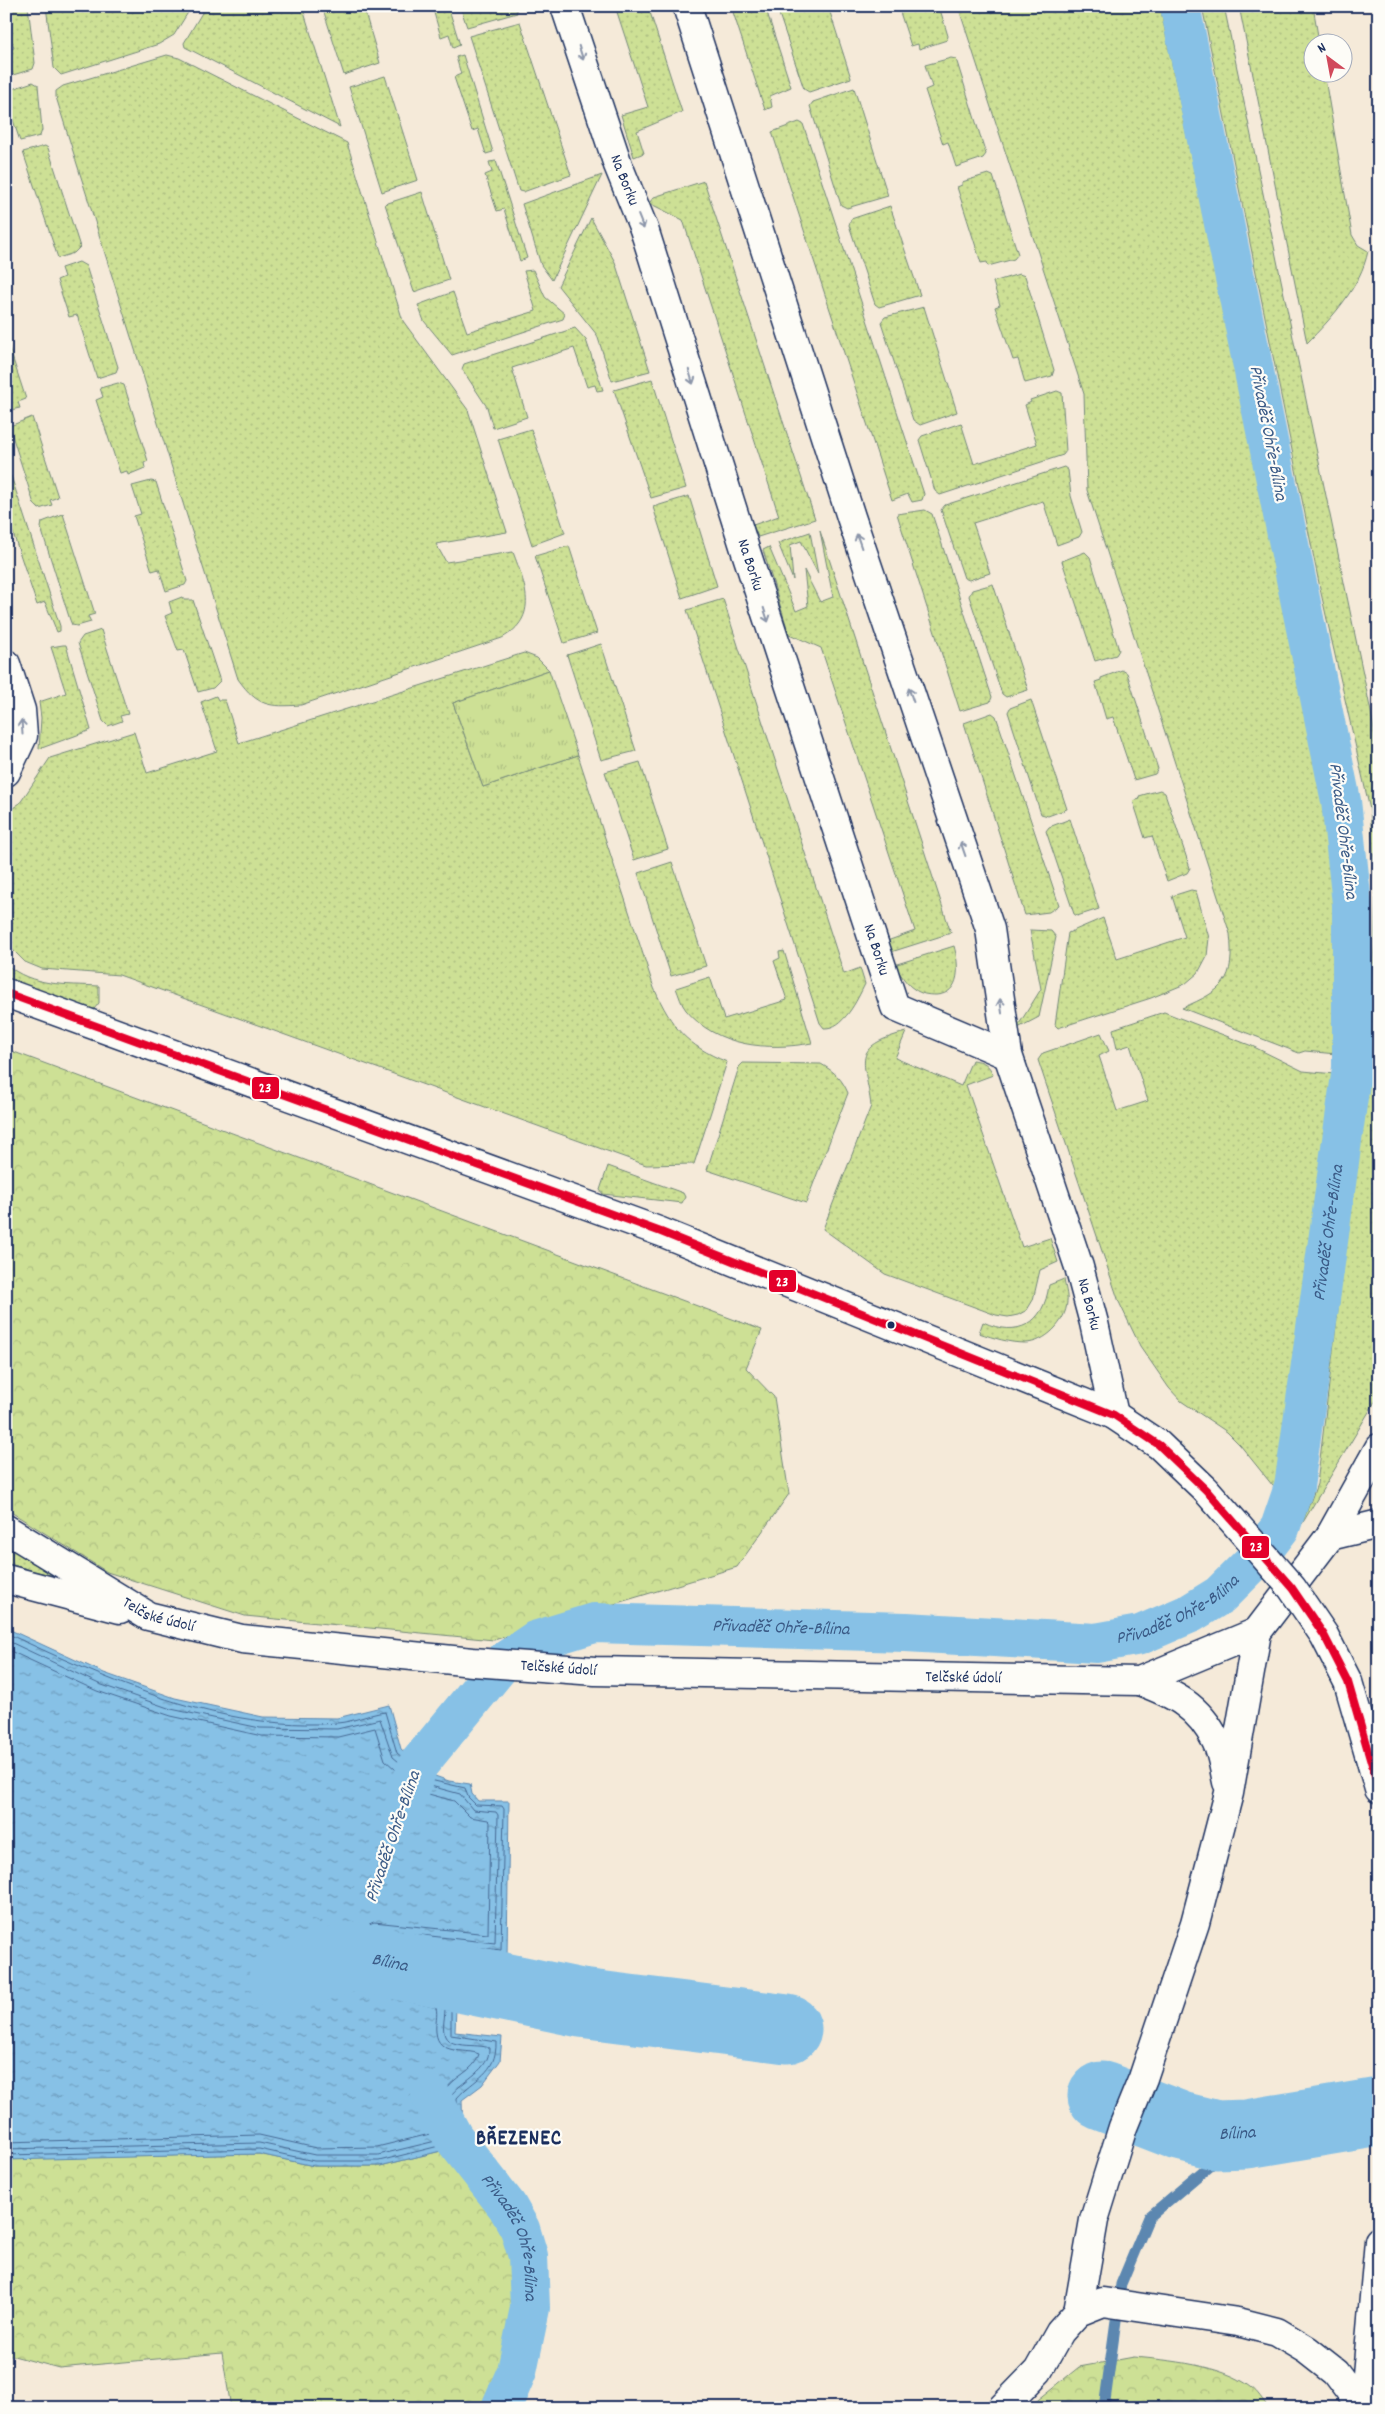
<svg xmlns="http://www.w3.org/2000/svg" width="1385" height="2414" viewBox="0 0 1385 2414" font-family="Dekko,sans-serif">
	<style>
		.grass { fill: url(#grass-dots); stroke: #74887a }
		.forest { fill: url(#forest-crowns); stroke: #74887a }
		.park { fill: url(#park-tufts); stroke: #74887a }
		.water { fill: url(#water-ripples); stroke: #5c87b0 }
		.lines { fill: none; stroke-linecap: round; stroke-linejoin: round }
		.shore { stroke: #466994; stroke-width: 1 }
		.stream { stroke: #5c87b0; stroke-width: 11 }
		.canal { stroke: #87c1e6; stroke-width: 40 }
		.river { stroke: #87c1e6; stroke-width: 69 }
		.minor-casing { stroke: #1b2f5e; stroke-width: 31 }
		.tertiary-casing { stroke: #1b2f5e; stroke-width: 31 }
		.minor { stroke: #fdfcf7; stroke-width: 28 }
		.tertiary { stroke: #fdfcf7; stroke-width: 28 }
		.minor-bridge-casing { stroke: #1b2f5e; stroke-width: 31; stroke-linecap: butt }
		.minor-bridge { stroke: #fdfcf7; stroke-width: 28 }
		.bus-1-casing { stroke: #fdfcf7; stroke-width: 11 }
		.bus-1 { stroke: #e4002b; stroke-width: 8 }
		.oneway { stroke: #8c96aa }
		.bus-dot { fill: #1b2f5e; stroke: #fdfcf7; stroke-width: 2 }
		.labels { text-anchor: middle; dominant-baseline: central; stroke-width: 4.5; stroke-linejoin: round; paint-order: stroke }
		.street-label { font-size: 16px; fill: #1b2f5e; stroke: #fdfcf7 }
		.water-label { font-size: 18px; font-style: italic; fill: #3b5b87; stroke: #fdfcf7 }
		.district-label { font-size: 21px; font-weight: bold; letter-spacing: 1px; fill: #1b2f5e; stroke: #fdfcf7 }
		.line-badge { stroke: #fdfcf7; stroke-width: 2 }
		.badge-label { font-size: 14px; text-anchor: middle; font-weight: bold; fill: #fff }
	</style>
	<defs>
		<pattern id="grass-dots" width="8" height="8" patternUnits="userSpaceOnUse" patternTransform="scale(1.25)"><rect width="8" height="8" fill="#cde095"/><path d="M2 2h.1M6 6h.1" fill="none" stroke="#afc083" stroke-width="1.8" stroke-linecap="round"/></pattern>
		<pattern id="forest-crowns" width="20" height="18" patternUnits="userSpaceOnUse" patternTransform="scale(1.25)"><rect width="20" height="18" fill="#cde095"/><path d="M2 6a3 3 0 1 1 6 0M12 15a3 3 0 1 1 6 0" fill="none" stroke="#afc083"/></pattern>
		<pattern id="park-tufts" width="24" height="20" patternUnits="userSpaceOnUse" patternTransform="scale(1.25)"><rect width="24" height="20" fill="#cde095"/><path d="M3 7l-1-3M5 7V3M7 7l1-3M15 17l-1-3M17 17v-4M19 17l1-3" fill="none" stroke="#afc083"/></pattern>
		<pattern id="water-ripples" width="26" height="14" patternUnits="userSpaceOnUse" patternTransform="scale(1.25)"><rect width="26" height="14" fill="#87c1e6"/><path d="M2 4q2-2 4 0t4 0M15 11q2-2 4 0t4 0" fill="none" stroke="#6e9dbe"/></pattern>
	</defs>
	<rect width="100%" height="100%" fill="#f5ead9"/>
	<filter id="ink" filterUnits="userSpaceOnUse"><feTurbulence type="fractalNoise" baseFrequency=".02" numOctaves="2"/><feDisplacementMap in="SourceGraphic" scale="10" xChannelSelector="R" yChannelSelector="G"/><feConvolveMatrix kernelMatrix="1 2 1 2 8 2 1 2 1" color-interpolation-filters="sRGB"/></filter>
	<g filter="url(#ink)">
		<!-- grass -->
		<path class="grass" d="M 8,6 L 28,6 L 35,63 L 33,69 L 6,77 L 6,50 L 14,48 L 6,25 Z
			M 46,6 L 192,6 L 174,35 L 159,44 L 61,75 L 54,68 Z
			M 206,6 L 302,6 L 340,127 L 185,47 L 184,43 Z
			M 322,6 L 363,6 L 380,63 L 344,75 Z
			M 432,6 L 448,6 L 460,45 L 453,48 L 449,34 L 441,37 Z
			M 460,6 L 515,6 L 517,13 L 467,27 Z
			M 615,6 L 648,6 L 682,112 L 637,131 L 644,153 L 634,157 L 621,115 L 648,107 Z
			M 731,6 L 765,6 L 791,87 L 770,96 L 772,107 L 765,110 Z
			M 778,6 L 828,6 L 851,78 L 809,92 L 804,89 L 777,8 Z
			M 898,6 L 939,6 L 948,36 L 947,40 L 919,49 L 918,44 L 911,46 Z
			M 958,6 L 1160,6 L 1325,804 L 1336,910 L 1336,1054 L 1305,1051 L 1299,1053 L 1182,1008 C 1224,990 1235,981 1230,934 L 1087,490 L 1084,394 Z
			M 1202,6 L 1224,6 L 1371,712 L 1379,760 L 1379,1059 L 1366,1058 L 1374,947 L 1376,887 L 1370,810 L 1321,593 Z
			M 1239,6 L 1313,6 L 1319,42 L 1312,42 L 1312,72 L 1324,73 L 1352,235 L 1358,245 L 1368,251 C 1361,286 1332,318 1307,343 Z
			M 520,22 L 571,175 L 523,192 L 519,191 L 469,36 Z
			M 167,55 L 179,58 L 347,143 L 403,321 L 468,410 L 507,532 L 436,544 L 446,562 L 513,552 C 525,585 540,617 502,638 L 301,705 C 269,707 258,707 238,679 L 56,97 L 56,91 L 63,86 Z
			M 463,55 L 493,152 L 486,154 L 478,129 L 472,131 L 454,77 L 461,74 L 456,57 Z
			M 951,58 L 956,59 L 986,154 L 983,158 L 956,167 L 948,142 L 943,144 L 925,90 L 932,87 L 925,65 Z
			M 385,76 L 418,180 L 382,192 L 349,87 Z
			M 33,82 L 38,85 L 42,130 L 40,136 L 20,141 L 6,99 L 6,91 Z
			M 854,88 L 888,196 L 847,208 L 841,205 L 810,106 L 813,102 Z
			M 799,122 L 803,124 L 924,494 L 922,500 L 912,502 L 908,494 L 892,500 L 772,132 Z
			M 45,146 L 48,148 L 80,247 L 74,253 L 58,258 L 23,152 Z
			M 496,161 L 527,258 L 520,261 L 504,209 L 497,211 L 485,175 L 492,172 L 489,162 Z
			M 988,174 L 993,176 L 1018,254 L 1014,259 L 988,266 L 987,262 L 981,263 L 957,187 L 962,185 L 962,182 Z
			M 602,175 L 552,280 L 541,265 L 522,204 Z
			M 704,181 L 815,519 L 758,537 L 753,525 L 779,516 L 683,220 L 649,203 L 654,197 Z
			M 422,192 L 449,280 L 414,292 L 385,204 Z
			M 890,206 L 920,295 L 879,307 L 875,304 L 849,225 L 851,219 Z
			M 591,218 L 615,262 L 650,371 L 612,381 L 597,335 L 558,286 Z
			M 79,262 L 86,266 L 118,367 L 116,372 L 97,378 L 77,315 L 69,317 L 57,280 L 64,277 L 61,268 Z
			M 533,270 L 545,297 L 565,314 L 563,319 L 452,355 L 424,321 L 418,305 L 453,292 L 467,332 L 536,311 L 524,271 Z
			M 1019,274 L 1025,276 L 1054,370 L 1052,376 L 1025,383 L 1018,359 L 1013,360 L 995,307 L 1000,305 L 993,282 Z
			M 924,307 L 957,412 L 920,425 L 913,420 L 881,322 L 885,317 Z
			M 575,328 L 586,340 L 603,390 L 597,391 L 595,385 L 587,387 L 574,348 L 512,368 L 527,417 L 493,428 L 487,407 L 462,369 L 464,364 Z
			M 6,338 L 26,399 L 18,402 L 20,408 L 6,411 Z
			M 652,379 L 686,488 L 651,498 L 614,390 Z
			M 118,383 L 124,385 L 148,461 L 144,463 L 145,468 L 128,475 L 127,471 L 120,473 L 96,400 L 103,397 L 100,388 Z
			M 1057,391 L 1062,393 L 1066,451 L 1063,455 L 940,495 L 935,491 L 919,440 L 922,436 L 961,423 L 974,464 L 1037,444 L 1025,405 L 1031,402 L 1030,400 Z
			M 32,417 L 58,497 L 50,500 L 52,505 L 39,509 L 34,504 L 10,429 L 10,426 Z
			M 531,429 L 565,533 L 532,545 L 498,439 Z
			M 1064,467 L 1068,470 L 1071,496 L 1082,532 L 1079,537 L 1057,545 L 1043,501 L 973,523 L 990,573 L 969,580 L 964,578 L 941,510 L 945,505 Z
			M 11,476 L 60,626 L 60,631 L 57,632 L 45,602 L 37,605 L 6,512 L 6,477 Z
			M 151,481 L 156,482 L 187,581 L 185,585 L 166,591 L 159,569 L 152,571 L 134,516 L 141,514 L 132,486 Z
			M 689,496 L 717,586 L 682,598 L 653,507 Z
			M 925,510 L 932,514 L 992,697 L 990,702 L 960,711 L 897,514 Z
			M 63,514 L 95,614 L 88,616 L 91,622 L 77,626 L 72,625 L 70,620 L 41,528 L 42,522 Z
			M 820,531 L 951,933 L 891,952 L 887,941 L 915,931 L 821,648 L 789,634 L 763,550 L 769,547 L 796,611 L 808,606 L 804,570 L 820,602 L 833,597 Z
			M 810,532 L 818,574 L 801,541 L 790,545 L 793,580 L 778,543 Z
			M 569,546 L 597,633 L 564,643 L 535,556 Z
			M 1085,552 L 1090,557 L 1119,650 L 1116,655 L 1095,661 L 1062,561 Z
			M 993,584 L 1028,690 L 1006,697 L 1002,694 L 969,596 L 972,590 Z
			M 182,597 L 184,600 L 193,600 L 220,681 L 213,688 L 198,692 L 184,650 L 178,651 L 165,616 L 172,613 L 169,602 Z
			M 723,599 L 844,974 L 860,968 L 865,984 C 857,1000 844,1029 824,1028 L 820,1023 L 687,610 Z
			M 101,630 L 128,714 L 120,716 L 122,721 L 108,726 L 103,721 L 78,643 L 83,636 Z
			M 601,644 L 636,751 L 601,760 L 567,655 Z
			M 63,645 L 66,645 L 91,730 L 39,749 L 41,718 L 39,702 L 66,693 L 51,647 Z
			M 524,653 L 537,658 L 549,670 L 453,703 L 483,787 L 578,755 L 654,988 C 672,1028 686,1045 727,1062 L 694,1164 L 646,1165 L 119,975 L 42,969 L 25,962 L 6,943 L 6,813 L 20,803 L 50,758 L 134,732 L 147,773 L 217,751 L 201,702 L 216,696 L 218,700 L 225,700 L 239,743 Z
			M 1122,670 L 1127,673 L 1158,769 L 1155,774 L 1134,780 L 1113,717 L 1106,719 L 1095,682 L 1101,680 L 1101,678 Z
			M 1031,700 L 1067,809 L 1048,816 L 1041,814 L 1008,712 L 1010,708 Z
			M 992,713 L 996,716 L 1059,905 L 1049,912 L 1025,915 L 964,723 Z
			M 640,762 L 668,849 L 634,860 L 605,772 Z
			M 1160,790 L 1165,793 L 1190,868 L 1187,873 L 1167,881 L 1152,836 L 1145,838 L 1133,801 L 1140,799 L 1139,796 Z
			M 1070,819 L 1099,909 L 1077,916 L 1074,914 L 1046,831 L 1049,827 Z
			M 672,862 L 706,966 L 671,976 L 638,873 Z
			M 1191,890 L 1196,891 L 1209,938 L 1207,956 L 1198,973 L 1185,984 L 1151,998 L 1058,1028 L 1055,1025 L 1068,933 L 1103,918 L 1117,959 L 1185,937 L 1172,896 Z
			M 1030,930 L 1051,931 L 1056,937 L 1039,1017 L 1016,1029 L 1041,989 Z
			M 954,946 C 959,964 962,994 936,995 C 927,995 921,994 914,989 C 906,984 900,973 894,965 Z
			M 784,951 L 812,1043 C 768,1051 716,1047 686,1010 C 681,1004 679,995 676,988 L 710,977 L 724,1019 L 787,1000 L 774,961 L 780,958 L 779,952 Z
			M 6,964 C 32,987 66,984 99,986 L 99,1003 L 94,1009 L 84,1009 L 6,979 Z
			M 1164,1012 L 1252,1046 L 1303,1071 L 1335,1074 L 1288,1455 L 1277,1491 L 1240,1445 L 1227,1432 L 1181,1401 L 1169,1388 L 1140,1346 L 1119,1302 L 1038,1060 L 1043,1053 L 1101,1033 L 1109,1051 L 1099,1056 L 1117,1111 L 1148,1101 L 1130,1045 L 1117,1049 L 1113,1029 Z
			M 906,1032 L 895,1058 L 961,1086 L 972,1060 C 983,1061 989,1064 993,1075 L 966,1085 L 1022,1247 L 1050,1238 L 1058,1262 L 1040,1270 L 1033,1300 L 1027,1310 L 1018,1315 L 1008,1317 L 996,1315 L 885,1274 L 823,1229 L 871,1106 C 866,1061 848,1047 906,1032 Z
			M 743,1063 L 821,1064 C 835,1072 842,1079 848,1093 L 806,1203 L 707,1170 L 739,1067 Z
			M 1366,1077 L 1379,1079 L 1379,1395 L 1302,1524 L 1317,1484 Z
			M 608,1166 L 683,1193 L 685,1197 L 682,1203 L 603,1194 L 600,1190 Z
			M 1064,1279 C 1065,1287 1068,1295 1067,1302 C 1066,1322 1045,1343 1025,1343 C 1009,1343 994,1338 979,1333 L 983,1322 C 1018,1338 1044,1324 1049,1285 Z
			M 6,1542 L 48,1568 L 52,1576 L 6,1563 Z"/>
		<!-- forest -->
		<path class="forest" d="M 6,1049 L 762,1330 L 746,1368 L 774,1397 L 789,1494 L 737,1567 L 494,1640 L 245,1616 L 107,1572 L 6,1509 Z
			M 453,2148 C 473,2173 498,2199 511,2229 C 527,2264 518,2336 508,2373 C 505,2385 498,2397 493,2408 L 231,2408 L 222,2353 L 59,2368 L 6,2354 L 6,2159 L 259,2154 L 314,2166 L 380,2166 Z
			M 1134,2357 C 1168,2360 1223,2365 1251,2387 C 1258,2392 1263,2401 1269,2408 L 1028,2408 L 1079,2367 Z"/>
		<!-- park -->
		<path class="park" d="M 549,670 L 578,755 L 483,787 L 453,703 Z"/>
		<!-- water -->
		<path class="water" d="M 6,1628 L 104,1673 L 175,1698 L 263,1717 L 337,1718 L 389,1705 L 401,1749 L 432,1775 L 449,1781 L 470,1784 L 472,1794 L 478,1801 L 509,1801 L 507,1956 L 377,1941 L 371,1971 L 505,2005 L 503,2010 L 456,2008 L 455,2032 L 502,2037 L 500,2061 L 482,2085 L 462,2100 L 463,2140 L 453,2148 L 380,2166 L 314,2166 L 259,2154 L 6,2160 Z"/>
		<g class="lines">
			<!-- shore -->
			<path class="shore" d="M 6,1633 C 110,1681 220,1732 337,1723 C 353,1722 369,1714 385,1712 L 397,1753 L 430,1780 L 465,1788 L 468,1797 L 476,1805 L 502,1806 L 504,1809 L 501,1950 L 377,1936 L 372,1940 L 366,1970 L 370,1977 L 456,1998 L 457,2002 L 451,2008 L 451,2035 L 496,2042 C 497,2074 474,2078 457,2098 L 458,2136 L 451,2143 L 379,2161 L 314,2161 L 259,2149 L 6,2155
				M 6,1640 L 99,1684 L 171,1709 L 260,1728 L 337,1729 L 380,1719 L 393,1757 L 427,1785 L 460,1794 L 473,1810 L 496,1812 L 498,1815 L 495,1943 L 375,1930 C 362,1935 354,1974 367,1982 L 444,2002 C 447,2011 442,2023 444,2033 C 447,2050 478,2043 489,2048 C 490,2070 464,2079 452,2094 L 449,2108 L 451,2134 L 448,2138 L 378,2155 L 315,2155 L 259,2143 L 6,2149
				M 6,1649 L 97,1691 L 171,1716 L 262,1736 L 338,1737 L 375,1728 L 385,1760 L 407,1780 L 425,1793 L 454,1801 L 470,1817 L 488,1820 L 490,1822 L 488,1934 L 374,1922 C 360,1927 359,1937 356,1949 C 354,1958 350,1968 353,1976 C 358,1995 418,2002 436,2008 C 438,2015 435,2024 436,2032 C 438,2056 465,2048 479,2054 C 475,2072 452,2076 445,2092 C 439,2105 446,2119 442,2131 L 377,2147 L 316,2148 L 259,2135 L 6,2142"/>
			<!-- stream -->
			<path class="stream" d="M 1104,2408 L 1121,2284 L 1149,2217 L 1247,2134"/>
			<!-- canal -->
			<g class="canal">
				<path id="s1" d="M 401,1816 L 418,1765 L 501,1664 L 535,1641 L 594,1623 L 906,1632 L 1096,1643 L 1140,1635 L 1191,1613 L 1220,1595 L 1258,1557 L 1280,1528 L 1294,1487 L 1352,1068 L 1352,904 L 1341,801 L 1180,6"/>
				<path id="s2" d="M 431,2096 L 453,2137 L 507,2206 L 520,2229 L 528,2256 L 530,2308 L 517,2371 L 501,2408"/>
			</g>
			<!-- river -->
			<g class="river">
				<path id="s3" d="M 283,1979 L 354,1956 L 581,2003 L 787,2029"/>
				<path id="s4" d="M 1102,2096 L 1180,2126 L 1216,2135 L 1247,2134 L 1379,2112"/>
			</g>
			<!-- minor casing -->
			<g class="minor-casing">
				<g id="minor">
					<path id="s5" d="M 565,6 L 618,165 L 644,229 L 745,549 L 895,1007 L 1008,1055"/>
					<path id="s6" d="M 687,6 L 851,517 L 990,929 L 1008,1055 L 1079,1267 L 1094,1323 L 1114,1415"/>
					<path d="M 6,664 L 21,710 L 23,736 L 6,772"/>
					<path d="M 6,993 L 661,1232 L 1114,1415 L 1159,1445 L 1206,1490"/>
					<path id="s7" d="M 6,1529 L 148,1616 L 242,1639 L 473,1662 L 595,1671 L 1139,1681"/>
					<path d="M 1330,1536 L 1379,1524"/>
					<path d="M 6,1579 L 120,1609"/>
					<path d="M 1348,1682 L 1379,1789"/>
					<path d="M 1227,1782 C 1224,1769 1222,1752 1216,1741 C 1199,1706 1174,1694 1139,1681 L 1257,1632"/>
					<path d="M 1078,2312 L 1094,2220 L 1123,2127 L 1143,2078 L 1195,1923 L 1229,1793 L 1257,1632 L 1330,1536 L 1379,1448"/>
					<path d="M 1364,2408 L 1379,2241"/>
				</g>
			</g>
			<!-- tertiary casing -->
			<g class="tertiary-casing">
				<path id="tertiary" d="M 1002,2408 L 1038,2371 L 1060,2332 L 1078,2312 L 1103,2302 L 1238,2322 L 1277,2332 L 1307,2350 L 1335,2372 L 1362,2408"/>
			</g>
			<!-- minor -->
			<use href="#minor" class="minor"/>
			<!-- tertiary -->
			<use href="#tertiary" class="tertiary"/>
			<!-- minor-bridge casing -->
			<g class="minor-bridge-casing">
				<path id="minor-bridge" d="M 1206,1490 L 1292,1588 L 1324,1635 L 1348,1682"/>
			</g>
			<!-- minor-bridge -->
			<use href="#minor-bridge" class="minor-bridge"/>
			<!-- bus-1 casing -->
			<g class="bus-1-casing">
				<path id="bus-1" d="M 6,993 L 661,1232 L 1114,1415 L 1159,1445 L 1206,1490 L 1292,1588 L 1324,1635 L 1348,1682 L 1379,1789"/>
			</g>
			<!-- bus-1 -->
			<use href="#bus-1" class="bus-1"/>
		</g>
		<!-- one-way arrows -->
		<defs><path id="oneway-shaft" d="M-6 0H5M1.5-3L5.5 0L1.5 3" fill="none" stroke-width="1.6" stroke-linecap="round" stroke-linejoin="round" transform="scale(1.25)"/></defs>
		<g class="oneway">
			<use href="#oneway-shaft" transform="translate(581 53) rotate(72)"/>
			<use href="#oneway-shaft" transform="translate(641 222) rotate(68)"/>
			<use href="#oneway-shaft" transform="translate(691 377) rotate(73)"/>
			<use href="#oneway-shaft" transform="translate(859 541) rotate(-109)"/>
			<use href="#oneway-shaft" transform="translate(766 615) rotate(72)"/>
			<use href="#oneway-shaft" transform="translate(911 695) rotate(-109)"/>
			<use href="#oneway-shaft" transform="translate(22 727) rotate(-94)"/>
			<use href="#oneway-shaft" transform="translate(963 849) rotate(-109)"/>
			<use href="#oneway-shaft" transform="translate(1001 1006) rotate(-98)"/>
		</g>
	</g>
	<!-- markers -->
	<circle class="bus-dot" cx="891" cy="1325" r="4.5"/>
	<g class="labels">
		<!-- street labels -->
		<g class="street-label">
			<text stroke="none"><textPath href="#s5" startOffset="184">Na Borku</textPath></text>
			<text stroke="none"><textPath href="#s5" startOffset="589">Na Borku</textPath></text>
			<text stroke="none"><textPath href="#s5" startOffset="994">Na Borku</textPath></text>
			<text stroke="none"><textPath href="#s6" startOffset="1361">Na Borku</textPath></text>
			<text stroke="none"><textPath href="#s7" startOffset="176">Telčské údolí</textPath></text>
			<text stroke="none"><textPath href="#s7" startOffset="581">Telčské údolí</textPath></text>
			<text stroke="none"><textPath href="#s7" startOffset="986">Telčské údolí</textPath></text>
		</g>
		<!-- water labels -->
		<g class="water-label">
			<text transform="translate(1267 433) rotate(79)">Přivaděč Ohře-Bílina</text>
			<text transform="translate(1342 831) rotate(83)">Přivaděč Ohře-Bílina</text>
			<text stroke="none"><textPath href="#s1" startOffset="1314">Přivaděč Ohře-Bílina</textPath></text>
			<text stroke="none"><textPath href="#s1" startOffset="879">Přivaděč Ohře-Bílina</textPath></text>
			<text stroke="none"><textPath href="#s1" startOffset="474">Přivaděč Ohře-Bílina</textPath></text>
			<text transform="translate(394 1837) rotate(-71)">Přivaděč Ohře-Bílina</text>
			<text stroke="none"><textPath href="#s3" startOffset="111">Bílina</textPath></text>
			<text stroke="none"><textPath href="#s4" startOffset="142">Bílina</textPath></text>
			<text stroke="none"><textPath href="#s2" startOffset="165">Přivaděč Ohře-Bílina</textPath></text>
		</g>
		<!-- district labels -->
		<g class="district-label">
			<text x="519" y="2140">BŘEZENEC</text>
		</g>
	</g>
	<g class="line-badge">
		<rect x="251" y="1076" width="29" height="24" rx="5" fill="#e4002b"/>
		<rect x="768" y="1269" width="29" height="24" rx="5" fill="#e4002b"/>
		<rect x="1241" y="1535" width="29" height="24" rx="5" fill="#e4002b"/>
	</g>
	<g class="badge-label">
		<text x="265" y="1092">23</text>
		<text x="782" y="1286">23</text>
		<text x="1256" y="1551">23</text>
	</g>
	<!-- margin -->
	<rect width="1385" height="2414" fill="none" stroke="#fdfcf7" stroke-width="25"/>
	<rect x="12" y="12" width="1360" height="2389" fill="none" stroke="#1b2f5e" stroke-width="2" filter="url(#ink)"/>
	<!-- north arrow -->
	<g transform="translate(1328 58) rotate(328)"><circle r="24" fill="#fdfcf7" stroke="#a3aaba"/>
	<path d="M0-4L9 19L0 12L-9 19Z" fill="#d1495b"/>
	<text y="-8" font-size="14" font-weight="bold" text-anchor="middle" fill="#1b2f5e">N</text>
	</g>
</svg>
